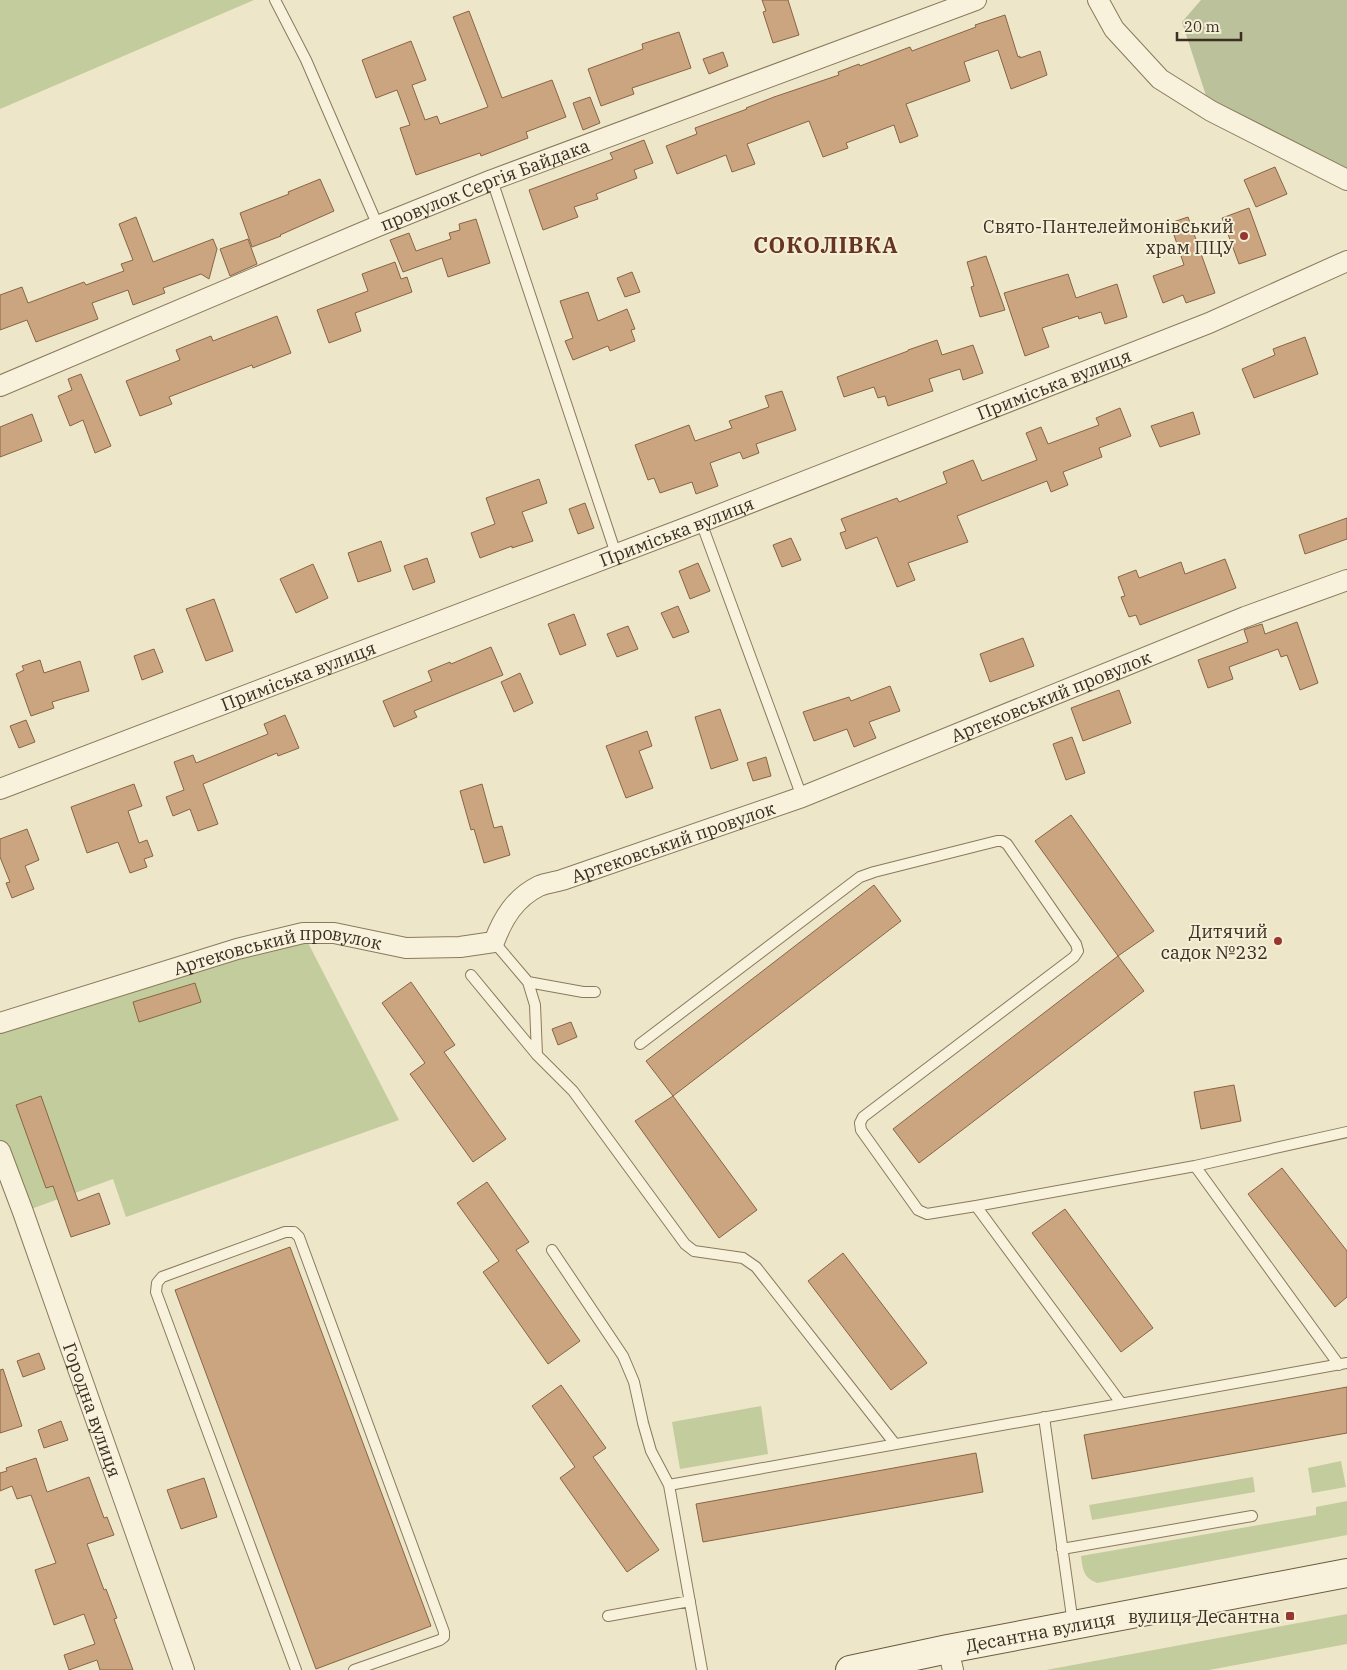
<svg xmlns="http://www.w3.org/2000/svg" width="1347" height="1670" viewBox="0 0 1347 1670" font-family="'IBM Plex Serif',serif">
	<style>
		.green { fill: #c3cc9d }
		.cemetery { fill: #bac19b }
		.building { fill: #caa580; stroke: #886544 }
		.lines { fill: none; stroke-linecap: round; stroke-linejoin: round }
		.lane-casing { stroke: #8a795e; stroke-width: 12 }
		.street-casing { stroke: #8a795e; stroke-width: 22 }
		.secondary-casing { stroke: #6c5a41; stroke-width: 30 }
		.lane { stroke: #f8f2dc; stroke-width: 10 }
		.street { stroke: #f8f2dc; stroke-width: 20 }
		.secondary { stroke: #f8f2dc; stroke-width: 28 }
		.poi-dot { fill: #97372f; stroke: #f5efd8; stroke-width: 2 }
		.labels { text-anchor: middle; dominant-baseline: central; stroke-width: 4; stroke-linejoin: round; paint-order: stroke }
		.street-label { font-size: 18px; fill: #3b2f21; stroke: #f5efd8 }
		.poi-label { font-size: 18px; fill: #3b2f21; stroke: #f5efd8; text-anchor: end }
		.district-label { font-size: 22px; font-weight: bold; letter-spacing: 1px; fill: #663521; stroke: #f5efd8 }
	</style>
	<rect width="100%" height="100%" fill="#eee6c9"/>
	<!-- green -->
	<path class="green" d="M 0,0 L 254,0 L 0,109 Z
		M 303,933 L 399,1120 L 126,1217 L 113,1179 L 23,1212 L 0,1151 L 0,1023 Z
		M 761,1406 L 768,1454 L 680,1469 L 672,1422 Z
		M 1341,1461 L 1346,1487 L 1312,1493 L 1308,1468 Z
		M 1253,1477 L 1255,1492 L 1092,1520 L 1089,1505 Z
		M 1347,1501 L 1347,1535 L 1097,1583 C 1083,1577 1083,1570 1081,1556 L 1316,1515 L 1316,1507 Z
		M 1347,1614 L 1347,1644 L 1209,1670 L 1046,1670 Z"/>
	<!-- cemetery -->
	<path class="cemetery" d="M 1201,0 L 1347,0 L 1347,180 L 1211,111 L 1182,22 Z"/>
	<!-- building -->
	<path class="building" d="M 762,0 L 788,0 L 799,35 L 773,43 L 763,12 L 766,11 Z
		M 469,11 L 502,98 L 552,80 L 566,117 L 526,132 L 528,138 L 481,156 L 480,153 L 416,175 L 400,128 L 410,125 L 397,90 L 376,98 L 362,60 L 411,41 L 426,80 L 412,85 L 425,120 L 437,116 L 440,124 L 488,107 L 453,17 Z
		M 1005,15 L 1018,57 L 1020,56 L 1020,58 L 1040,51 L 1047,75 L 1011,89 L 998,50 L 964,62 L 970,81 L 906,104 L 918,136 L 900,143 L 894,125 L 846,143 L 848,148 L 823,157 L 809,121 L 747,144 L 755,164 L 732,172 L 726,155 L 677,174 L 666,146 L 697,134 L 695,128 L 747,109 L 746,108 L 774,97 L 839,75 L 838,72 L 859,64 L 860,66 L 910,47 L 912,51 L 976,27 L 975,25 Z
		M 679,32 L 691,68 L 632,88 L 634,94 L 601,106 L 588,69 L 643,49 L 642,44 Z
		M 723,52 L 728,66 L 709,74 L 703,59 Z
		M 590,97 L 600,123 L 583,130 L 573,103 Z
		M 644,140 L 653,163 L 634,170 L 637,178 L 596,194 L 598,199 L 574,207 L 578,217 L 543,230 L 529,190 L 613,159 L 610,153 Z
		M 1275,167 L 1287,194 L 1256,207 L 1244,180 Z
		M 320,179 L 334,211 L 280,235 L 281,236 L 252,247 L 240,213 L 289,194 L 288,192 Z
		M 1249,208 L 1266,255 L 1239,264 L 1222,218 Z
		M 136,217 L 153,262 L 213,239 L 217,249 L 209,279 L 201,274 L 163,288 L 165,293 L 133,305 L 128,290 L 92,303 L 98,319 L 36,342 L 27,320 L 0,330 L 0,295 L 22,287 L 28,303 L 84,282 L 86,285 L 124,271 L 121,264 L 133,260 L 119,224 Z
		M 1188,217 L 1215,293 L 1186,303 L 1183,295 L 1163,303 L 1153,276 L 1184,265 L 1170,223 Z
		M 476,219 L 490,263 L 448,277 L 442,258 L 403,272 L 390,240 L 409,233 L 416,251 L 451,239 L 449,233 L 460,230 L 459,224 Z
		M 248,239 L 257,264 L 230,276 L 220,249 Z
		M 986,256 L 1005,310 L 980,317 L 971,287 L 974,286 L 967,262 Z
		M 395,262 L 401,279 L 407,277 L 412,292 L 355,313 L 361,331 L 329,343 L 317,310 L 368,291 L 362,274 Z
		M 632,272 L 640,292 L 625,297 L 617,278 Z
		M 1068,274 L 1076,298 L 1117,284 L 1127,317 L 1105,324 L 1101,312 L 1079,319 L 1078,316 L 1042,328 L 1049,347 L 1025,356 L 1004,293 Z
		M 588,292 L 598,321 L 627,309 L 635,329 L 631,330 L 635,341 L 610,351 L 608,346 L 573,360 L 565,341 L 573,338 L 560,301 Z
		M 277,316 L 291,353 L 253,368 L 252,365 L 169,397 L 172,404 L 140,416 L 126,381 L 180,360 L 176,350 L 211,336 L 213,341 Z
		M 1305,337 L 1318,374 L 1254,398 L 1242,369 L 1275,355 L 1273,349 Z
		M 937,340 L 942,355 L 973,345 L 983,373 L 963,380 L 960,369 L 929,379 L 933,391 L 888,406 L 885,396 L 878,398 L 874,387 L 844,397 L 837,377 L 908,351 L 908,350 Z
		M 81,374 L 111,446 L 95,453 L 83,420 L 70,426 L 58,396 L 72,390 L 68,379 Z
		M 782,391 L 796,430 L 756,444 L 759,453 L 743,459 L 740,452 L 710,463 L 718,486 L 696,494 L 692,482 L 660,493 L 654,478 L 648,480 L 635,445 L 689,425 L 695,441 L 732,428 L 729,421 L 769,407 L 765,396 Z
		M 1120,408 L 1131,436 L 1099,448 L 1102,457 L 1063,472 L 1068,485 L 1051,492 L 1047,481 L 957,516 L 968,542 L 908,563 L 915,580 L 897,587 L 877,537 L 846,549 L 840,533 L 846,531 L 841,519 L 897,498 L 899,502 L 947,483 L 943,472 L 973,460 L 982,481 L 1037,460 L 1026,433 L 1041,427 L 1048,444 L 1099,425 L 1096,418 Z
		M 1193,412 L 1200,434 L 1160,447 L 1151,426 Z
		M 32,414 L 42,441 L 0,457 L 0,427 Z
		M 539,479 L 547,503 L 522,512 L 533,541 L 512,548 L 512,546 L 480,558 L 471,533 L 495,524 L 486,498 Z
		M 585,503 L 594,528 L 578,534 L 569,509 Z
		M 1347,518 L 1347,539 L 1305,554 L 1299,535 Z
		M 791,538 L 801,560 L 782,567 L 773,545 Z
		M 381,541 L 391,571 L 358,582 L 348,553 Z
		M 427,558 L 435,582 L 413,590 L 404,566 Z
		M 1225,559 L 1236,588 L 1140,625 L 1136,615 L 1129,617 L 1121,597 L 1125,596 L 1118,577 L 1136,570 L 1139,578 L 1181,562 L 1185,574 Z
		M 698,563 L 710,591 L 690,599 L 679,571 Z
		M 313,564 L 328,598 L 296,613 L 280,579 Z
		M 214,599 L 233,651 L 206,661 L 186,609 Z
		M 678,606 L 689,632 L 673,638 L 661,613 Z
		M 574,614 L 586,645 L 560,655 L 548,624 Z
		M 1297,622 L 1318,683 L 1300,690 L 1287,655 L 1281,657 L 1278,649 L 1229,667 L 1233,679 L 1208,688 L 1198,660 L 1248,642 L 1244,630 L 1249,628 L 1262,624 L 1265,634 Z
		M 628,626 L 638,649 L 617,657 L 607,634 Z
		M 1023,638 L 1034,666 L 990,682 L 980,654 Z
		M 491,647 L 503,675 L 414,711 L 417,717 L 394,727 L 383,701 L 432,681 L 428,671 L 450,662 L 451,664 Z
		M 154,649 L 163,672 L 142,680 L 134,656 Z
		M 40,660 L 44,673 L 80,661 L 89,691 L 52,702 L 54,708 L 31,716 L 16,674 L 24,670 L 22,666 Z
		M 520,673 L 533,703 L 514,712 L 501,682 Z
		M 890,686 L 900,711 L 869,722 L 876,738 L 854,747 L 847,729 L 814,741 L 803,712 L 849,697 L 851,701 Z
		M 1119,690 L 1131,723 L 1083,741 L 1071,708 Z
		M 720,709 L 738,760 L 711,769 L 695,717 Z
		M 285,715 L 299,748 L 278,756 L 277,753 L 203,784 L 218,824 L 198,831 L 190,809 L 173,816 L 166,797 L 184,790 L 174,762 L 193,755 L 196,763 L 268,734 L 264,724 Z
		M 26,720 L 35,742 L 19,748 L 10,726 Z
		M 647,731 L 652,746 L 639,751 L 653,788 L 626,798 L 606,746 Z
		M 1072,737 L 1085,773 L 1066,780 L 1053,744 Z
		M 766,757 L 771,776 L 753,781 L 747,763 Z
		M 134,784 L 142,806 L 128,811 L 139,843 L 147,840 L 153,856 L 144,859 L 147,867 L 130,873 L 118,842 L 87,853 L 71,807 Z
		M 482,784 L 494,828 L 502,826 L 510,855 L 484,863 L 474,829 L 471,830 L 460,791 Z
		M 1071,815 L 1154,931 L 1118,956 L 1035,841 Z
		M 27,829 L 39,860 L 25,866 L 34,889 L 12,898 L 6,883 L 10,882 L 0,857 L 0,839 Z
		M 874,885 L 901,921 L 673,1096 L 646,1061 Z
		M 1118,956 L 1144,991 L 919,1163 L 893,1129 Z
		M 411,982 L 455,1045 L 444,1052 L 506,1139 L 473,1162 L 410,1074 L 425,1063 L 382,1003 Z
		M 195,983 L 201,1002 L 139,1022 L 133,1002 Z
		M 571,1022 L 577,1037 L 558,1045 L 552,1029 Z
		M 1234,1085 L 1241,1121 L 1201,1129 L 1194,1092 Z
		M 41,1096 L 78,1201 L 99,1193 L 110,1224 L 71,1237 L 53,1186 L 46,1188 L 16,1105 Z
		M 673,1096 L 757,1210 L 719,1238 L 635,1121 Z
		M 1282,1168 L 1347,1251 L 1347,1297 L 1335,1307 L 1248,1194 Z
		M 487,1182 L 529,1242 L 516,1250 L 580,1341 L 548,1364 L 483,1272 L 499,1261 L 457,1203 Z
		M 1065,1209 L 1153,1328 L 1121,1352 L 1032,1233 Z
		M 290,1247 L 431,1626 L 316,1669 L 175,1290 Z
		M 843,1253 L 927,1363 L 891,1390 L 808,1281 Z
		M 39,1353 L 45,1369 L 23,1377 L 17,1361 Z
		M 3,1369 L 22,1426 L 0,1433 L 0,1370 Z
		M 561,1385 L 606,1448 L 593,1457 L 659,1550 L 627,1572 L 560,1478 L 575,1467 L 532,1406 Z
		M 1347,1387 L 1347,1433 L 1092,1479 L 1084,1435 Z
		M 61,1421 L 68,1440 L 44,1448 L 38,1430 Z
		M 976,1453 L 983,1492 L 703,1542 L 696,1504 Z
		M 36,1458 L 47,1492 L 89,1477 L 104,1518 L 107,1517 L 114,1535 L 87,1544 L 104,1590 L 106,1589 L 117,1618 L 114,1619 L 133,1670 L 100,1670 L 97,1660 L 69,1670 L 64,1655 L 95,1644 L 84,1614 L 54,1625 L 35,1570 L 56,1563 L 31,1495 L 17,1499 L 12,1486 L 0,1491 L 0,1473 L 7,1471 L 6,1468 Z
		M 204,1478 L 217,1517 L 181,1529 L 167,1490 Z"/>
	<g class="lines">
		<!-- lane casing -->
		<g class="lane-casing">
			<path id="lane" d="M 275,0 L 306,60 L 378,226
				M 492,180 L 616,554
				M 701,522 L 802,797
				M 494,942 L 528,982 L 535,1005 L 537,1055
				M 471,975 L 537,1055 L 573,1091 L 685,1244 L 694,1251 L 743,1258 L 756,1267 L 895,1444
				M 528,982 L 583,992 L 595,992
				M 640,1044 L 860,877 L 874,872 L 997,841 L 1002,841 L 1007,844 L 1076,944 L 1078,951 L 1074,957 L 863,1117 L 860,1123 L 861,1130 L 918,1210 L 927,1214 L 976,1206 L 1195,1166 L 1347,1132
				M 1195,1166 L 1339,1365
				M 976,1206 L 1121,1403
				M 552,1250 L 623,1356 L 634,1382 L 643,1423 L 651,1451 L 669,1485 L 702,1670
				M 1044,1417 L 1073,1624
				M 669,1485 L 1347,1363
				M 1062,1549 L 1252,1516
				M 608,1616 L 690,1601
				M 296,1670 L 156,1292 L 157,1283 L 162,1277 L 285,1232 L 294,1232 L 299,1237 L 444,1632 L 444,1637 L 440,1640 L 354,1670"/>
		</g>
		<!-- street casing -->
		<g class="street-casing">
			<g id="street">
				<path d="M 1098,0 L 1114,29 L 1160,79 L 1211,111 L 1347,180"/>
				<path id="s1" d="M 0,386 L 378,226 L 492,180 L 976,0"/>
				<path id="s2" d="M 0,789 L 701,522 L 1209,323 L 1347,261"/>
				<path id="s3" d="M 0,1023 L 237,949 L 303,933 L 334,933 L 406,948 L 460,947 L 494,942 C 503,918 515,898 539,886 C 546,883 555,882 562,880 L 802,797 L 1245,617 L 1347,580"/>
				<path id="s4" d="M 0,1151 L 23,1212 L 184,1670"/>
				<path d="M 948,1649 L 953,1670"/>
			</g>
		</g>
		<!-- secondary casing -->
		<g class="secondary-casing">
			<g id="secondary">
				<path id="s5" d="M 850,1670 L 948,1649 L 1347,1573"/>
			</g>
		</g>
		<!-- lane -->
		<use href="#lane" class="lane"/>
		<!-- street -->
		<use href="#street" class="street"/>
		<!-- secondary -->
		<use href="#secondary" class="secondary"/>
	</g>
	<!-- markers -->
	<g class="poi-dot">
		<circle cx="1244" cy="236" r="5"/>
		<circle cx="1278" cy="941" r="5"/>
		<rect x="1285" y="1611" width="10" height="10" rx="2.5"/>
	</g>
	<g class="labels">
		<!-- street labels -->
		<g class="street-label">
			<text stroke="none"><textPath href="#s1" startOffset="525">провулок Сергія Байдака</textPath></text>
			<text stroke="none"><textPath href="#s2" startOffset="1129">Приміська вулиця</textPath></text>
			<text stroke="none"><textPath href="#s2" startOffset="724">Приміська вулиця</textPath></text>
			<text stroke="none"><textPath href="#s2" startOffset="319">Приміська вулиця</textPath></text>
			<text stroke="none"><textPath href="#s3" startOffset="1129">Артековський провулок</textPath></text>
			<text stroke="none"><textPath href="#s3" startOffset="724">Артековський провулок</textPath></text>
			<text stroke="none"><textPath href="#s3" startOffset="289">Артековський провулок</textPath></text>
			<text stroke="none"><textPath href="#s4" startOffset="275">Городна вулиця</textPath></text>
			<text stroke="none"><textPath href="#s5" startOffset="194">Десантна вулиця</textPath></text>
		</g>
		<!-- poi labels -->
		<g class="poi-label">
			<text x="1234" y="226">Свято-Пантелеймонівський<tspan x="1234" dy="21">храм ПЦУ</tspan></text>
			<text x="1268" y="931">Дитячий<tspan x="1268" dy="21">садок №232</tspan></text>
			<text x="1280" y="1616">вулиця Десантна</text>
		</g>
		<!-- district labels -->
		<g class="district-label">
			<text x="826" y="244">СОКОЛІВКА</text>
		</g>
	</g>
	<!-- scale -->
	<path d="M1177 32v8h64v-8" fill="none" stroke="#3b2f21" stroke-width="2.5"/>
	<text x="1184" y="32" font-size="15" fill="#3b2f21" stroke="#f5efd8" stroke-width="4" paint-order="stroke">20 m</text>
</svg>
